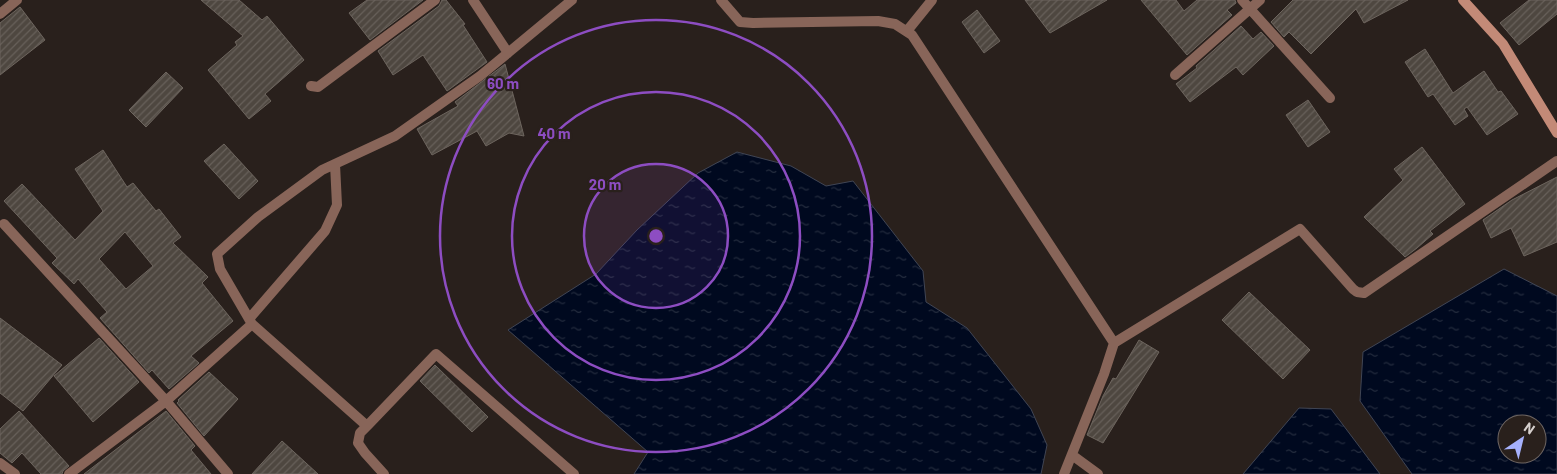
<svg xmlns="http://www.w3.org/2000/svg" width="1557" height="474" viewBox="0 0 1557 474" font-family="Barlow,sans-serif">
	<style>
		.water { fill: url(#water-ripples); stroke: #404554; fill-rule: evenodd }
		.building { fill: url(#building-hatch); stroke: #6d655e; fill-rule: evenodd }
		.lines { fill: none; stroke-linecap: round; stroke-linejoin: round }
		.street { stroke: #886559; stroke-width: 10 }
		.secondary { stroke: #c38a77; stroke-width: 10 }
		.ring { fill: none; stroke: #8d4dc2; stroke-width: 2.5 }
		.centre { fill: #8d4dc2; stroke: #29201c; stroke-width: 2.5 }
		.ring-label { font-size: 15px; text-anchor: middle; font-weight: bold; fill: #8d4dc2; stroke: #29201c; stroke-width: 4.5; stroke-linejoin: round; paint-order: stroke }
	</style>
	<defs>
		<pattern id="water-ripples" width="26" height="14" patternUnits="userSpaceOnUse" patternTransform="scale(1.25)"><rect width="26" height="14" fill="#00091f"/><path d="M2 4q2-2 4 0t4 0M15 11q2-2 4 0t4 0" fill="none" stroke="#242c3e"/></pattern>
		<pattern id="building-hatch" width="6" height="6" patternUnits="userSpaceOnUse" patternTransform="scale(1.25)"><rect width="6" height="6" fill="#4e4740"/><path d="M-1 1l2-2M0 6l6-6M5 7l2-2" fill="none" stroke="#67605a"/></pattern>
	</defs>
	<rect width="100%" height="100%" fill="#29201c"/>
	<!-- water -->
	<path class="water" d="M 737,152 L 791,166 L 826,186 L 853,181 L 923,271 L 926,302 L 967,328 L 1031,409 L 1047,445 L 1041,474 L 634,474 L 648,452 L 508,330 L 596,274 L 637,230 L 698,173 Z
		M 1504,269 L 1557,296 L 1557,474 L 1412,474 L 1360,401 L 1363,352 ZM 1507,424 L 1537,424 L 1537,454 L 1507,454 Z
		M 1299,408 L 1331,409 L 1380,474 L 1243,474 Z"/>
	<!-- building -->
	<path class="building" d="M 201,0 L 239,0 L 262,20 L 267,16 L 304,60 L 265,94 L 271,101 L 249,119 L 208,70 L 237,45 L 235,42 L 243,36 Z
		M 367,0 L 423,0 L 370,40 L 349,13 Z
		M 442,0 L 446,0 L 465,24 L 463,25 L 487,62 L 447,91 L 423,55 L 393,75 L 378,51 L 439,6 Z
		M 1025,0 L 1107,0 L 1050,33 Z
		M 1141,0 L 1176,0 L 1184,11 L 1197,0 L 1235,0 L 1236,3 L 1227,10 L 1232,15 L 1187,55 Z
		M 1293,0 L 1408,0 L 1364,23 L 1356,9 L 1311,54 L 1289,32 L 1284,37 L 1271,22 Z
		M 1529,0 L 1557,0 L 1557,14 L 1519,45 L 1500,23 Z
		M 20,7 L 45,40 L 0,75 L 0,23 Z
		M 977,10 L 1000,41 L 984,53 L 962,22 Z
		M 1241,26 L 1253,39 L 1261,32 L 1274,46 L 1243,75 L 1236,67 L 1190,102 L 1176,84 L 1197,68 L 1196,66 Z
		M 1425,49 L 1453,93 L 1484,71 L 1498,92 L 1501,91 L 1518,114 L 1487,135 L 1467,107 L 1464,109 L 1468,116 L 1455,125 L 1433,94 L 1428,97 L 1405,62 Z
		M 505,64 L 524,136 L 509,133 L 486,146 L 477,131 L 432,155 L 417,129 L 458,106 L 455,102 Z
		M 166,72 L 183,88 L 146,127 L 129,110 Z
		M 1308,100 L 1330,132 L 1308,147 L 1286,115 Z
		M 224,144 L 258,181 L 239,199 L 204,161 Z
		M 1422,147 L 1465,204 L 1430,231 L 1433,234 L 1417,248 L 1405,257 L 1364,217 L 1403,180 L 1394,169 Z
		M 103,150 L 127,187 L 133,183 L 156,211 L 159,209 L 181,237 L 173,243 L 208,277 L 202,283 L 233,321 L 191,356 L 199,363 L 169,389 L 152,370 L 149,373 L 100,318 L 107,312 L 78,279 L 74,284 L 52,263 L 57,258 L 4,201 L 22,184 L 75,240 L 103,211 L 75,169 ZM 125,232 L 153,266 L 126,289 L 99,259 Z
		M 1557,177 L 1557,242 L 1524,256 L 1511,228 L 1491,238 L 1483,220 L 1512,200 Z
		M 1249,292 L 1310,350 L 1283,379 L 1222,320 Z
		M 0,318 L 62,365 L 23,411 L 0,393 Z
		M 99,338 L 139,382 L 93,422 L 54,376 Z
		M 1139,340 L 1159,352 L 1103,443 L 1087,435 L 1103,396 L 1113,378 L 1116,379 Z
		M 435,365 L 488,417 L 472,432 L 420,381 Z
		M 209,372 L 238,399 L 204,436 L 177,403 L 179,401 L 178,400 Z
		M 19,411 L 69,466 L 63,471 L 62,474 L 41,474 L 22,453 L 12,463 L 0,453 L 0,429 Z
		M 166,411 L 195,446 L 191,450 L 211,474 L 84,474 Z
		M 282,441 L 318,474 L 252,474 Z"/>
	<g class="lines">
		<!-- street -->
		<path class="street" d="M 473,0 L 508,53
			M 721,0 L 740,22 L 753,23 L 878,21 L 895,24 L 912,35 L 1114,343 L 1300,229 L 1353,289 L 1357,292 L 1364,293 L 1557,161
			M 1242,0 L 1330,98
			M 0,14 L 17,0
			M 907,31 L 932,0
			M 1175,75 L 1260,0
			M 311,86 L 318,87 L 435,0
			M 4,224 L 166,401 L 228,474
			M 249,319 L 325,231 L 337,205 L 335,164
			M 252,324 L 220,269 L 217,254 L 258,217 L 322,170 L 395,136 L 480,76 L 572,0
			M 367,426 L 360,433 L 358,443 L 365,453 L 384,474
			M 1072,455 L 1098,474
			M 0,463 L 15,474
			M 69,474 L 166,401 L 252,324 L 367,426 L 436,354 L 574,474
			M 1064,474 L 1104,374 L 1114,343"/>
		<!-- secondary -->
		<path class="secondary" d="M 1463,0 L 1503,44 L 1557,133"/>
	</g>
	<!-- distance rings -->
	<circle cx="656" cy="236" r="72" fill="#8d4dc2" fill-opacity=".12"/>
	<g class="ring">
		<circle cx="656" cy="236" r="72"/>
		<circle cx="656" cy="236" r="144"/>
		<circle cx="656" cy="236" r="216"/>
	</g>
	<circle cx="656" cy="236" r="8" class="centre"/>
	<g class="ring-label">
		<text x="503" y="89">60 m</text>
		<text x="554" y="139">40 m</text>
		<text x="605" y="190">20 m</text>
	</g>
	<!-- north arrow -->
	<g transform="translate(1522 439) rotate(35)"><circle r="24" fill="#29201c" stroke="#6e6663"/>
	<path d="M0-4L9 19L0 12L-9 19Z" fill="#a6b1fc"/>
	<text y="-8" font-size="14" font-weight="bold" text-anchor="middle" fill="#d6d0ce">N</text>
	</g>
</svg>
